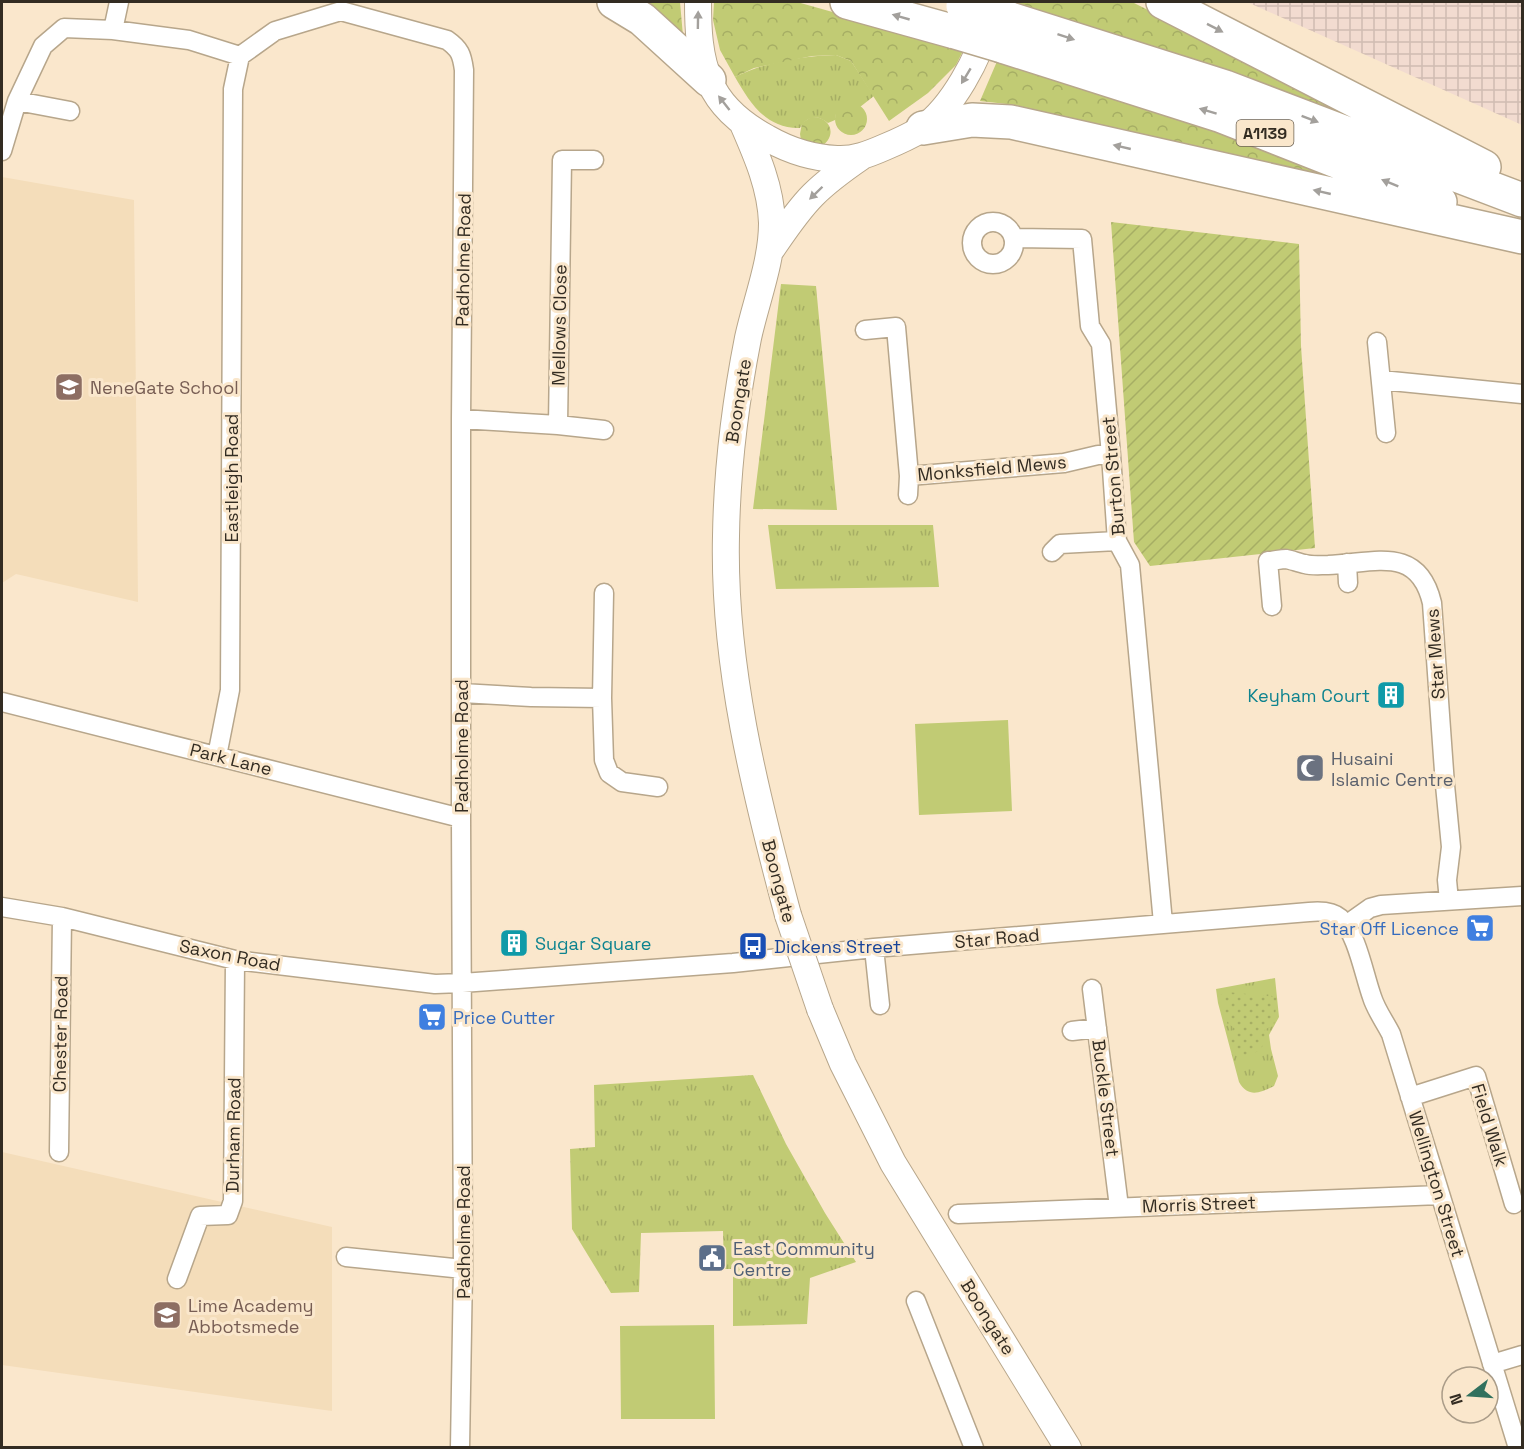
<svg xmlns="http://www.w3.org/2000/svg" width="1524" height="1449" viewBox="0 0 1524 1449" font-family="'Space Grotesk',sans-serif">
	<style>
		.built { fill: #f4ddba }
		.industrial { fill: url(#industrial-grid) }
		.grass { fill: url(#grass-tufts) }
		.forest { fill: url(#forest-crowns) }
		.park { fill: url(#park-dots) }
		.garden { fill: url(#garden-furrows) }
		.pitch { fill: #c1cb74 }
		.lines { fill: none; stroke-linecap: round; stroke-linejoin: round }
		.street-casing { stroke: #b7a68b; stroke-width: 21 }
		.secondary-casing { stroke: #b7a68b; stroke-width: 28 }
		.highway-casing { stroke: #b7a68b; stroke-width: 36 }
		.street { stroke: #fff; stroke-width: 18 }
		.secondary { stroke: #fff; stroke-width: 26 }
		.highway { stroke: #fff; stroke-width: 33 }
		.secondary-bridge-casing { stroke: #b7a68b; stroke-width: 28; stroke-linecap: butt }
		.highway-bridge-casing { stroke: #b7a68b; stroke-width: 36; stroke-linecap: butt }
		.secondary-bridge { stroke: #fff; stroke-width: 26 }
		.highway-bridge { stroke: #fff; stroke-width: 33 }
		.oneway { fill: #a3a09c }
		.labels { text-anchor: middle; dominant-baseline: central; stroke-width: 6; stroke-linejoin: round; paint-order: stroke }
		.shield { fill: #fae7cc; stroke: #6f6455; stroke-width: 1.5 }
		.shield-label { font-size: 16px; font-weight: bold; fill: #332c22 }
		.street-label { font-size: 18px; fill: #332c22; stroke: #fae7cc }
		.education-label { font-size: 18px; fill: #785e54; stroke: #fae7cc; text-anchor: start }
		.culture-label { font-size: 18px; fill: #0d838f; stroke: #fae7cc; text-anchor: end }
		.worship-label { font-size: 18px; fill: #5b616d; stroke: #fae7cc; text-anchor: start }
		.shop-label { font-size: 18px; fill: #366cbe; stroke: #fae7cc; text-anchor: end }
		.transit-label { font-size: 18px; fill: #164399; stroke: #fae7cc; text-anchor: start }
		.service-label { font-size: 18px; fill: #4e5e75; stroke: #fae7cc; text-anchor: start }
	</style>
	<defs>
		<pattern id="industrial-grid" width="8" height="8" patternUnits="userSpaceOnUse" patternTransform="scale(1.5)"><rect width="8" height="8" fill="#f2dbd0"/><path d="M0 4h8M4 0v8" fill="none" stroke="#d0bcb2"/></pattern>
		<pattern id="grass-tufts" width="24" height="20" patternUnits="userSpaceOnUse" patternTransform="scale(1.5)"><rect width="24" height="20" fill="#c1cb74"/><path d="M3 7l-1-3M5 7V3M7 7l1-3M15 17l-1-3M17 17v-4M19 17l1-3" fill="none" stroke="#a6ae64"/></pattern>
		<pattern id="forest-crowns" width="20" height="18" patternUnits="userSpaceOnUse" patternTransform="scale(1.5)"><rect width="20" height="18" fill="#c1cb74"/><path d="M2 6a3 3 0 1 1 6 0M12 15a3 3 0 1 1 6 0" fill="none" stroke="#a6ae64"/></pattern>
		<pattern id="park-dots" width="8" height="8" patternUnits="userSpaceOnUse" patternTransform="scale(1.5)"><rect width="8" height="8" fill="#c1cb74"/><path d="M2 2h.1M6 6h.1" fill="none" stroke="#a6ae64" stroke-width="1.8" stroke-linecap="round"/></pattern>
		<pattern id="garden-furrows" width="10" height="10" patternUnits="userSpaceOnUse" patternTransform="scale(1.5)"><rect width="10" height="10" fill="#c1cb74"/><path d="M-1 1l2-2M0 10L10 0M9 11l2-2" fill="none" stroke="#a6ae64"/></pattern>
	</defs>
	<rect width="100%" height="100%" fill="#fae7cc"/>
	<!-- built -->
	<path class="built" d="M 2,177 L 134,200 L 138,602 L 16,574 L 2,583 Z
		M 2,1152 L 332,1227 L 332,1411 L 2,1365 Z"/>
	<!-- industrial -->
	<path class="industrial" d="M 1247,2 L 1522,2 L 1522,125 Z"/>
	<!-- grass -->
	<path class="grass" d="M 836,55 L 851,61 L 874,96 L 860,107 L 854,104 L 848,104 L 836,114 L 835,120 L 828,123 C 818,114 806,116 800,128 C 766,129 750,103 735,77 C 766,62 802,56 836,55 Z
		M 781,284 L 816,286 L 837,510 L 753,509 Z
		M 933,525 L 939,587 L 776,589 L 768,525 Z
		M 1275,978 L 1279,1017 L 1269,1035 L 1271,1049 L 1278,1076 L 1274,1086 C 1260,1093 1248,1098 1239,1082 L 1218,1003 L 1216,989 Z
		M 753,1075 L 786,1144 L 825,1213 L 856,1262 L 810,1278 L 807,1324 L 733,1326 L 733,1269 L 724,1269 L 723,1231 L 641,1233 L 639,1292 L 611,1293 L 572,1229 L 570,1149 L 595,1147 L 594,1085 Z"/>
	<!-- forest -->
	<path class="forest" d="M 639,2 L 680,2 L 683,36 Z
		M 714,2 L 797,2 L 964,49 L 956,65 L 928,93 L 889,121 L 851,61 L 836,55 L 812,56 L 754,68 L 735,77 L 720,50 L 713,20 Z
		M 1015,2 L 1132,2 L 1337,104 L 1333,115 L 1015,3 Z
		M 998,59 L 1327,167 L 1324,179 L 1015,105 L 980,101 Z
		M835 119a16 16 0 1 1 32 0a16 16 0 1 1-32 0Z
		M 811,117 C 833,116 838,139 818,148 L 801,140 L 800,134 L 802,123 Z"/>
	<!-- park -->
	<path class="park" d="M 1227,992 L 1277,997 L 1274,1026 L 1265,1029 C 1264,1033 1265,1036 1265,1039 C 1263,1057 1234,1062 1231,1042 C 1231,1037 1232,1032 1233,1027 L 1230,1025 L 1228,1025 L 1227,1022 L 1229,1020 C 1225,1014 1222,1009 1225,1002 L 1220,995 Z"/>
	<!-- garden -->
	<path class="garden" d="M 1111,222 L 1299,244 L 1301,346 L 1315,548 L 1150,566 L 1134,542 Z"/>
	<!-- pitch -->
	<path class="pitch" d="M 1008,720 L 1012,811 L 919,815 L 915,724 Z
		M 714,1325 L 715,1419 L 621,1419 L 620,1326 Z"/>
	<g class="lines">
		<!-- street casing -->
		<g class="street-casing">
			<path id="street" d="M 113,30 L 119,2
				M 240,56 L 275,31 L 341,11 L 447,40 C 460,49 462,55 464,70 L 461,419 L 461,818 L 463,1269 L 460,1448
				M 17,101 L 70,111
				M 2,151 L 17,101 L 43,46 L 64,28 L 113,30 L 189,40 L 240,56
				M972 243a21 21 0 1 1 42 0a21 21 0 1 1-42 0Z
				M 1014,238 L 1082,239 L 1090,326 L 1101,344 L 1111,455 L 1117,541 L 1130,565 L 1163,923
				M 865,330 L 896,327 L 909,476 L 1064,463 L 1098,455 L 1111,455
				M 1377,342 L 1386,433
				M 1381,380 L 1522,394
				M 461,419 L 558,425 L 562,160 L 594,160
				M 558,425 L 604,430
				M 908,495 L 909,476
				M 1052,552 L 1060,544 L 1117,541
				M 1347,563 L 1348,583
				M 1272,606 L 1268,561 C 1274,561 1280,559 1286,559 C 1292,560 1299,563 1305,564 C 1312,566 1320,565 1328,565 C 1371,564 1418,543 1432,603 L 1445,785 L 1451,847 L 1447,880 L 1449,901
				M 462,693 L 531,697 L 602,698 L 604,760 L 609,773 L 622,782 L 658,787
				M 602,698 L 604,593
				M 2,702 L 461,818
				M 217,756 L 230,690 L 233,89 L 240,56
				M 2,907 L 62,917 L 235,960 L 435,984 L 462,983 L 733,963 L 874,948 L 1309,912 C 1319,911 1332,911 1340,918 C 1357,933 1364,975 1372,997 C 1376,1010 1385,1022 1391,1034 L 1518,1448
				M 1346,925 L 1370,908 L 1381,905 L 1522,896
				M 874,948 L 880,1005
				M 1092,989 L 1119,1207
				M 1072,1031 L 1097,1028
				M 1410,1097 L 1476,1076 L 1514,1204
				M 59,1152 L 62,917
				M 958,1214 L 1440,1195
				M 346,1257 L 463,1269
				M 177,1279 L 200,1216 L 228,1215 L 233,1201 L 235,960
				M 916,1301 L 974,1448
				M 1492,1364 L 1522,1355"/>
		</g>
		<!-- secondary casing -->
		<g class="secondary-casing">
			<path id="secondary" d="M 698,2 C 698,28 699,57 710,82 C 721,108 743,125 767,138 C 788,150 813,158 837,159 C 854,160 869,154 885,147 C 897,142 910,136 922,129 C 952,108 980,57 988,22
				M 743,124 C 757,156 771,188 772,223 C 772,262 756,301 748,338 C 735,404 727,469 726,536 C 723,665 755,792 788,915
				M 771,250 C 784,231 797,211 813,195 C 828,180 845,168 861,157
				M 820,1009 L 843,1064 L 893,1163 L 1068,1448"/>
		</g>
		<!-- highway casing -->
		<g class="highway-casing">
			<path id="highway" d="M 614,2 L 642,19 L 709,80
				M 847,2 L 955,32
				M 1163,2 L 1484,167
				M 1010,19 L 1225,87 L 1522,200
				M 1002,46 L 1219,115 L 1440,202
				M 923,128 L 972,120 L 1011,122 L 1522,237"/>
		</g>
		<!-- street -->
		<use href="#street" class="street"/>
		<!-- secondary -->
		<use href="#secondary" class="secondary"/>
		<!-- highway -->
		<use href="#highway" class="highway"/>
		<!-- secondary-bridge casing -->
		<g class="secondary-bridge-casing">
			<path id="secondary-bridge" d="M 788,915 L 820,1009"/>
		</g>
		<!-- highway-bridge casing -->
		<g class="highway-bridge-casing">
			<path id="highway-bridge" d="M 963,6 L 1010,19
				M 955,32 L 1002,46"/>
		</g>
		<!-- secondary-bridge -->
		<use href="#secondary-bridge" class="secondary-bridge"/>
		<!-- highway-bridge -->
		<use href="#highway-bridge" class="highway-bridge"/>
	</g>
	<!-- one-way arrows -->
	<defs><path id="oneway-solid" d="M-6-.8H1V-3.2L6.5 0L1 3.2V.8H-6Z" transform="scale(1.5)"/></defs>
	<g class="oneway">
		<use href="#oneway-solid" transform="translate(901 17) rotate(-164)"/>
		<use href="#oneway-solid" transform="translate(698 20) rotate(-89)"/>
		<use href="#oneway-solid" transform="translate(1215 28) rotate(27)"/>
		<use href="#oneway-solid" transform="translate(1066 37) rotate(18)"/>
		<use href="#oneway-solid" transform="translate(966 76) rotate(121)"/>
		<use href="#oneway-solid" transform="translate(724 103) rotate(-128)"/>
		<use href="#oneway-solid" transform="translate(1208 111) rotate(-163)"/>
		<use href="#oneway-solid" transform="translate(1310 119) rotate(21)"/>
		<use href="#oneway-solid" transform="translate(1122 147) rotate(-167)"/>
		<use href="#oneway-solid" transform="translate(1390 183) rotate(-158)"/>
		<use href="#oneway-solid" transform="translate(1322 192) rotate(-167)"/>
		<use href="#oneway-solid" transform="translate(816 193) rotate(136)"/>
	</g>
	<!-- icons -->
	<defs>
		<g id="school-square" transform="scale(1.5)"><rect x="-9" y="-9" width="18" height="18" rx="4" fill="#8d6e63" stroke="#fae7cc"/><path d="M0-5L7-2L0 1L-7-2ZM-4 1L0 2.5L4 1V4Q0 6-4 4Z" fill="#fff"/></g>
		<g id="building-square" transform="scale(1.5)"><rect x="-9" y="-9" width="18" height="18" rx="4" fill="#0f9aa8" stroke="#fae7cc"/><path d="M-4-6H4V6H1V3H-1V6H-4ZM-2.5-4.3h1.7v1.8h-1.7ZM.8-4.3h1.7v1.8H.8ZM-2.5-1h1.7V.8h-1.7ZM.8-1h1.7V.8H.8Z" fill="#fff"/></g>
		<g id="mosque-square" transform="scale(1.5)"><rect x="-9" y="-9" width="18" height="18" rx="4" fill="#6b7280" stroke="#fae7cc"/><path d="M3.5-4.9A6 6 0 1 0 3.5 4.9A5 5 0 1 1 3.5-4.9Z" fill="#fff"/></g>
		<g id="supermarket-square" transform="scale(1.5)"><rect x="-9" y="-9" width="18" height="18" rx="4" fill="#3f7fe0" stroke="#fae7cc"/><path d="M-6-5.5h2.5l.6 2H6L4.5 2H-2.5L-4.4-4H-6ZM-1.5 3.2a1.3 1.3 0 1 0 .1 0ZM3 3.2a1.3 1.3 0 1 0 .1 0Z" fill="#fff"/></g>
		<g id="bus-square" transform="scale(1.5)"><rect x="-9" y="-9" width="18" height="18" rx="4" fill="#1a4fb4" stroke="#fae7cc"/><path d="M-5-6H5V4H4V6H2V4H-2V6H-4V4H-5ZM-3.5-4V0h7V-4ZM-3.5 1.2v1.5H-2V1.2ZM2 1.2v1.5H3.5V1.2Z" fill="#fff"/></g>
		<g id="civic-square" transform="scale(1.5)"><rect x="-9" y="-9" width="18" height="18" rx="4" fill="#5c6f8a" stroke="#fae7cc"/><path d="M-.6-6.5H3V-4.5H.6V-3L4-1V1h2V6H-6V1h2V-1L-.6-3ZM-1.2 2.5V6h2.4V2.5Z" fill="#fff"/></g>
	</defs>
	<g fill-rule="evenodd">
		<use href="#school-square" x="69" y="387"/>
		<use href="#building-square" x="1391" y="695"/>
		<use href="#mosque-square" x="1310" y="768"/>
		<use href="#supermarket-square" x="1480" y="928"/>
		<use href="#building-square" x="514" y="943"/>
		<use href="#bus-square" x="753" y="946"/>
		<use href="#supermarket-square" x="432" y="1017"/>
		<use href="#civic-square" x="712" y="1258"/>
		<use href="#school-square" x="167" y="1315"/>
	</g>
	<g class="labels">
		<!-- shield labels -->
		<rect class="shield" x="1236.5" y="120" width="57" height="26" rx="4.5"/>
		<g class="shield-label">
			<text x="1265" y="133">A1139</text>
		</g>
		<!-- street labels -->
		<g class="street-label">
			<text transform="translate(463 260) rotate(-89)">Padholme Road</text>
			<text transform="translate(559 325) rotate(-89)">Mellows Close</text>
			<text transform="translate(738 401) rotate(-81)">Boongate</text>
			<text transform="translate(992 468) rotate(-5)">Monksfield Mews</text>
			<text transform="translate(1113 476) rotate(-95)">Burton Street</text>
			<text transform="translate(231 478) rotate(-90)">Eastleigh Road</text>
			<text transform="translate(1435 654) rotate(-94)">Star Mews</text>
			<text transform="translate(461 746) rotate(-90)">Padholme Road</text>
			<text transform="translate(231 759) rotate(14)">Park Lane</text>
			<text transform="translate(779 881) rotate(75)">Boongate</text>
			<text transform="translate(997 938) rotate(-5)">Star Road</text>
			<text transform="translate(230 955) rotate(11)">Saxon Road</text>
			<text transform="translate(60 1034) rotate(-89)">Chester Road</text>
			<text transform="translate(1106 1098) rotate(83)">Buckle Street</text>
			<text transform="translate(1490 1125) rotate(73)">Field Walk</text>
			<text transform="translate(233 1135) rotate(-89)">Durham Road</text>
			<text transform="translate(1437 1184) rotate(73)">Wellington Street</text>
			<text transform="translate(1199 1204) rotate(-2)">Morris Street</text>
			<text transform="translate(463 1232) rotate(-90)">Padholme Road</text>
			<text transform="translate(988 1317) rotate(58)">Boongate</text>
		</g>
		<!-- education labels -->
		<g class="education-label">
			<text x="90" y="387">NeneGate School</text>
			<text x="188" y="1305">Lime Academy<tspan x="188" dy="21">Abbotsmede</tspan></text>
		</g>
		<!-- culture labels -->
		<g class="culture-label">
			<text x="1370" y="695">Keyham Court</text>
			<text x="535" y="943" text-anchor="start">Sugar Square</text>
		</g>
		<!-- worship labels -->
		<g class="worship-label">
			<text x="1331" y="758">Husaini<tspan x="1331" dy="21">Islamic Centre</tspan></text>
		</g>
		<!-- shop labels -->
		<g class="shop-label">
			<text x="1459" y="928">Star Off Licence</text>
			<text x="453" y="1017" text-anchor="start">Price Cutter</text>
		</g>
		<!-- transit labels -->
		<g class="transit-label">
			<text x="774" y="946">Dickens Street</text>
		</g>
		<!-- service labels -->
		<g class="service-label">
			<text x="733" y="1248">East Community<tspan x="733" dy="21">Centre</tspan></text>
		</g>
	</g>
	<!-- border -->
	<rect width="1524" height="1449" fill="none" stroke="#332c22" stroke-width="6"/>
	<!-- north arrow -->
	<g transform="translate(1470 1395) rotate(253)"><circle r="28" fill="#fae7cc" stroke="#aa9c88" stroke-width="1.5"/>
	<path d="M0-4.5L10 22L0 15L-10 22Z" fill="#31715e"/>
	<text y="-9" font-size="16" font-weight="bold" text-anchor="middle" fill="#332c22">N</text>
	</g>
</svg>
